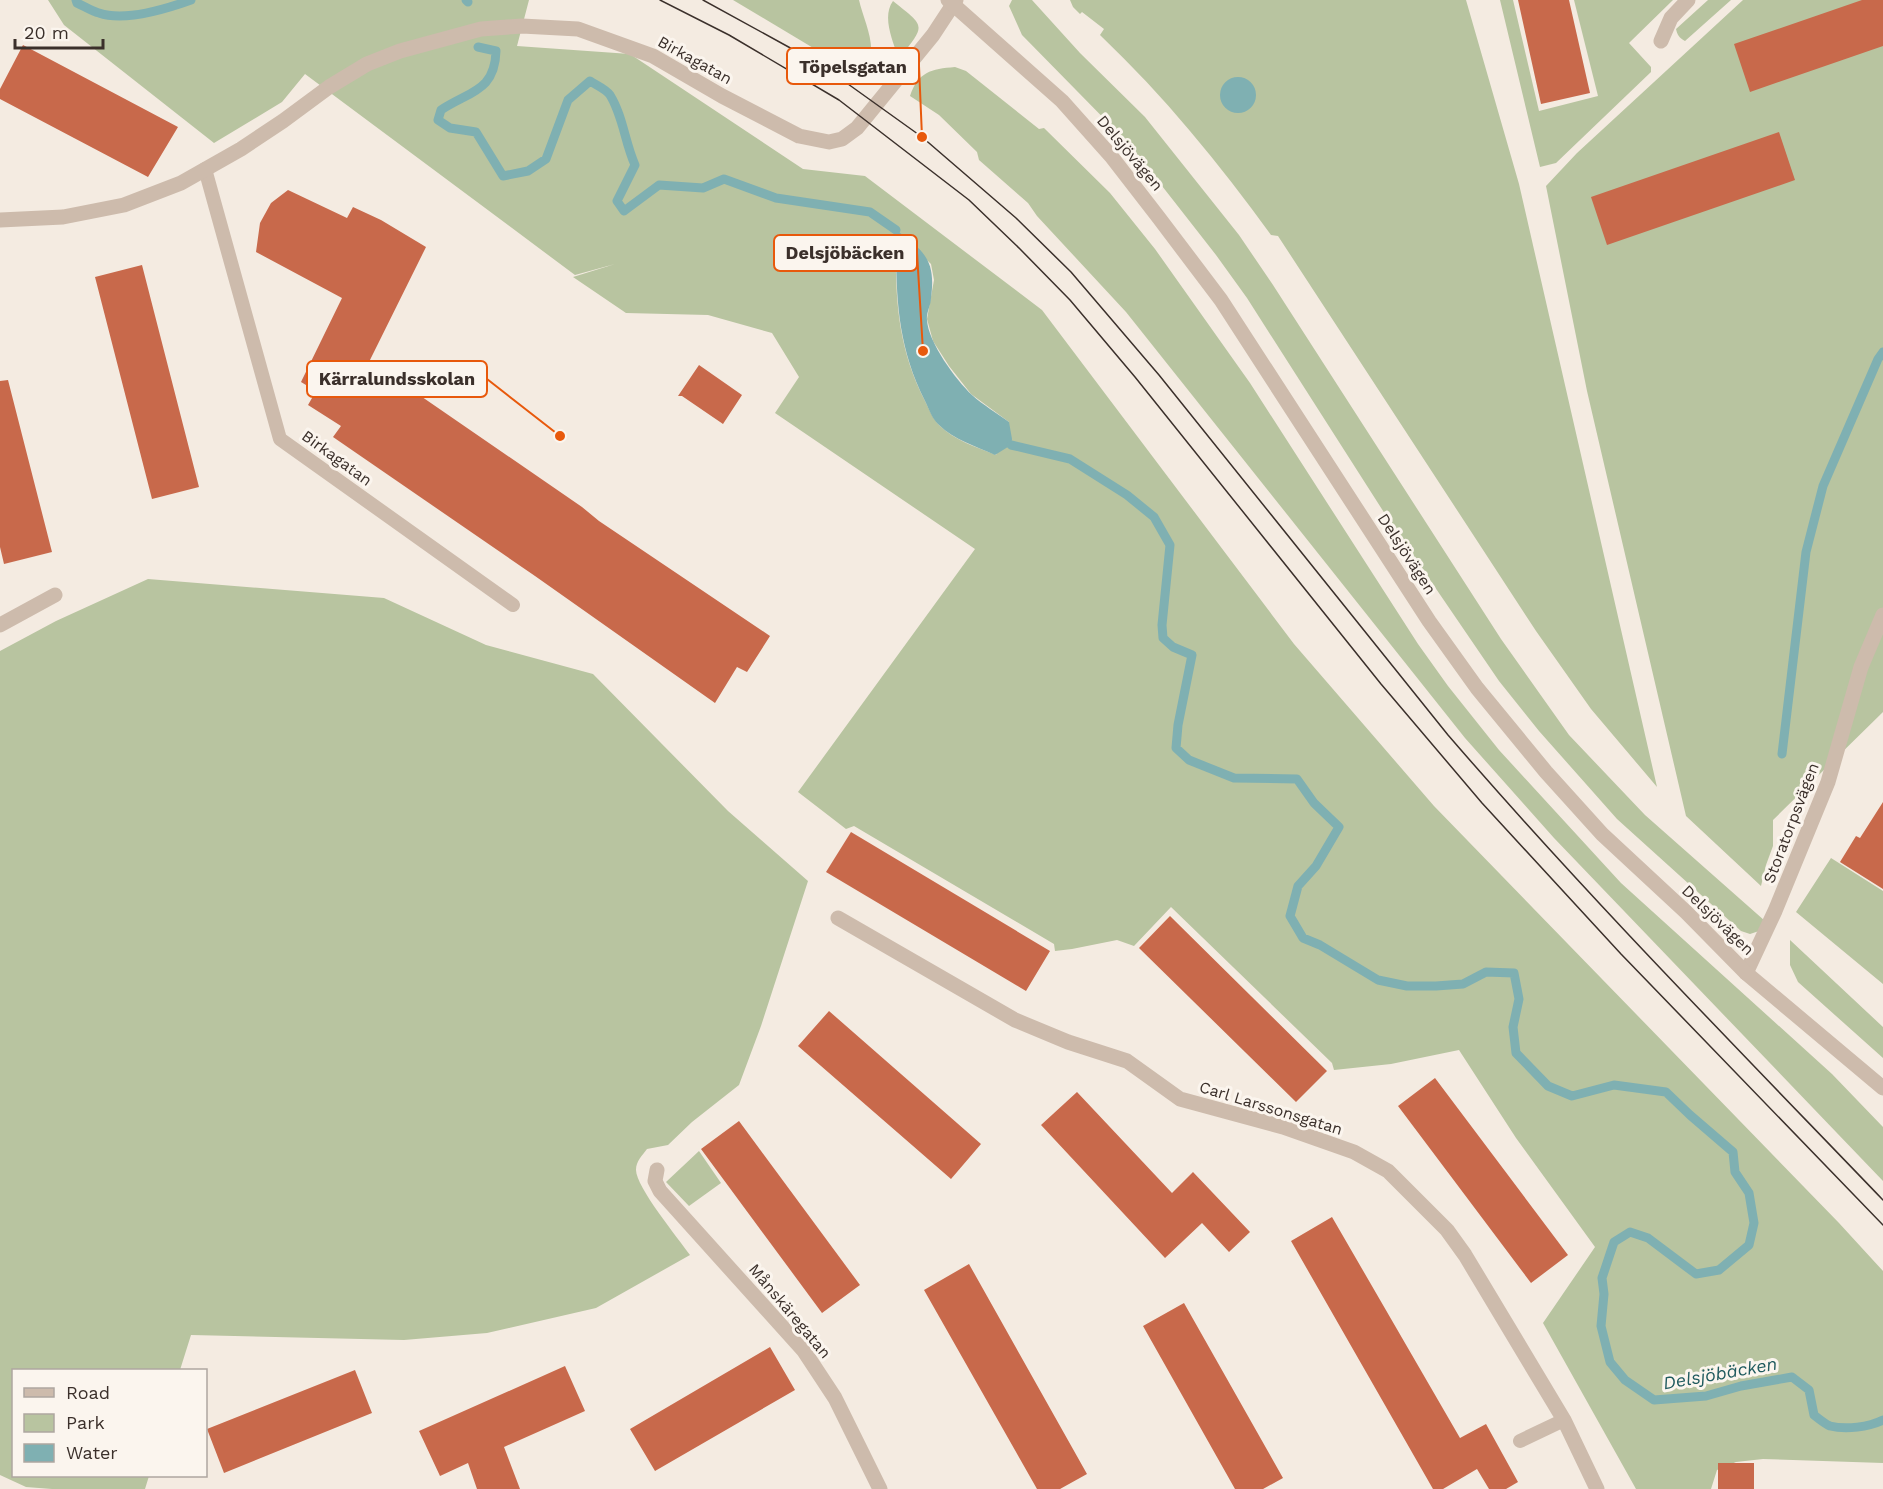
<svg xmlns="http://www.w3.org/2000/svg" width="1883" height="1489" viewBox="0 0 1883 1489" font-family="'Work Sans',sans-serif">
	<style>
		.green { fill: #b8c4a0; fill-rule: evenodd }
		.water { fill: #7fb0b2 }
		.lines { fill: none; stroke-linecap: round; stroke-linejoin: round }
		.stream { stroke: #7fb0b2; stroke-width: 9 }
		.building { fill: #c8694b }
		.service { stroke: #cdbbac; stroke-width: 14 }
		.minor { stroke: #cdbbac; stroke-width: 15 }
		.tertiary { stroke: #cdbbac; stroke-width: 15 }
		.tram { stroke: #3b302b; stroke-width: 1.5 }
		.labels { text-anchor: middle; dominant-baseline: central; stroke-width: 6; stroke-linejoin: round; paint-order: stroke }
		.street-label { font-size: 16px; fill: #3b302b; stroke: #fbf5ee }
		.water-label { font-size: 18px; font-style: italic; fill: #1f5a5e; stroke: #fbf5ee }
		.leader { fill: none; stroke: #e8590c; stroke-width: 2 }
		.callout-dot { fill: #e8590c; stroke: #fbf5ee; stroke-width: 2 }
		.callout { fill: #fbf5ee; stroke: #e8590c; stroke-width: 2 }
		.callout-label { font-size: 18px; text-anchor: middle; font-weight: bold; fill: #3b302b }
	</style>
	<rect width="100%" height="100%" fill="#f4ebe1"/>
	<!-- green -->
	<path class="green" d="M 48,0 L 529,0 L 517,46 L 630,54 L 803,169 L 865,176 L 1042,310 L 1294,644 L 1434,806 L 1839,1223 L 1883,1271 L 1883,1463 L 1763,1459 L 1736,1462 L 1717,1470 L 1711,1489 L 1636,1489 L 1543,1323 L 1595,1247 L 1516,1138 L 1459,1050 L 1391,1064 L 1334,1070 L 1332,1063 L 1171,907 L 1134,946 L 1117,940 L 1072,949 L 1055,951 L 1054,944 L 854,826 L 846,829 L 798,792 L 975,549 L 775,413 L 799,377 L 772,333 L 708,315 L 626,313 L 573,277 L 615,264 L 575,275 L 305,74 L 282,102 L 214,143 L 64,25 ZM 896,230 L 931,264 L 934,280 L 927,319 L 933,341 L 949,366 L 971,394 L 1009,422 L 996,455 C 976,447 954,440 939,425 C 933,419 929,409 925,401 C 896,344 895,293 896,230 Z
		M 733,0 L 859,0 C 863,18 875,41 870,59 C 868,65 864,71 860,76 Z
		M 1012,0 L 1032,0 L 1080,53 L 1145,117 L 1239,235 L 1273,285 L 1501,639 L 1569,735 L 1645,815 L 1765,921 L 1759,931 L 1750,934 L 1741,931 L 1617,819 L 1539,731 L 1499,681 L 1385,514 L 1247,298 L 1216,255 L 1130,145 L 1022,35 L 1009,6 Z
		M 1070,0 L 1466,0 L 1519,184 L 1657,787 L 1591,709 L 1536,631 L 1278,236 L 1271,235 C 1219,163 1164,96 1100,35 L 1104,29 L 1082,12 L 1080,14 L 1073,7 Z
		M 1500,0 L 1513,0 L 1539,111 L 1598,96 L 1574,0 L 1673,0 L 1629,43 L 1651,67 L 1651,72 L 1556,163 L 1540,167 Z
		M 1708,0 L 1731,0 L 1685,41 C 1679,38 1677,34 1676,29 Z
		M 1743,0 L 1883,0 L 1883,712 L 1773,820 L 1773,846 L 1766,865 L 1761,886 L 1686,816 L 1587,391 L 1546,186 L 1577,153 Z
		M 893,1 C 924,26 927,24 901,56 L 898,56 C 892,40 882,16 893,1 Z
		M 955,67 L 966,71 L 1039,129 L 1044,128 L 1110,193 L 1155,249 L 1250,383 L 1418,644 L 1448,686 L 1499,750 L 1621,883 L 1832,1074 L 1883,1127 L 1883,1181 L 1554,838 L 1465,738 L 1126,312 L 1037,216 L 1028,203 L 979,160 L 977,152 L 939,115 L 910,96 C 918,72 931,69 955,67 Z
		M 148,579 L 384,598 L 486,645 L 593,674 L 728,811 L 808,881 L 761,1026 L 739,1085 L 692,1122 L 668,1145 L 647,1149 C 642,1156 636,1161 636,1170 C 636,1187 678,1238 690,1255 L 596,1308 L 487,1333 L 404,1340 L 191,1335 L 180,1370 L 14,1370 L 14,1476 L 149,1476 L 145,1489 L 52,1489 L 26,1487 L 0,1475 L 0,651 L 56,621 Z
		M 1831,858 L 1883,891 L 1883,984 L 1796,912 Z
		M 1790,940 L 1883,1027 L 1883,1058 L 1798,982 L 1790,965 Z
		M 699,1151 L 721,1183 L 689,1206 L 666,1182 Z"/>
	<!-- water -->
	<path class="water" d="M1220 95a18 18 0 1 1 36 0a18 18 0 1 1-36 0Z
		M 896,230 C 925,251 936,261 931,298 C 931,305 926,313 927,320 C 928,342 956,380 972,395 C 983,405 997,413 1009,422 L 1012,439 L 1011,445 L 995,455 C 976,446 954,440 939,425 C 932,419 929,409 925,401 C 896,343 896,293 896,230 Z"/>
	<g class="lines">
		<!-- stream -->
		<path class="stream" d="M 76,0 L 77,3 C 84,6 91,11 99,13 C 125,22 166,9 191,0
			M 466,0 L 468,2
			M 478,47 L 496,51 C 495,91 470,91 441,110 L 438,120 L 450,128 L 476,132 L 503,176 L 528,171 L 546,159 L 568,100 L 590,81 C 596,85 606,89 610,95 C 623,116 625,143 635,165 L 617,201 L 624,211 L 659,185 L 703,188 L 724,179 L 776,198 L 870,212 L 896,230
			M 1011,445 L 1070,459 L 1127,495 L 1154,517 L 1170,545 L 1162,625 L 1163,638 L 1173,647 L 1192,655 L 1178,725 L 1176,748 L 1189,760 L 1234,778 L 1297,779 L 1314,803 L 1339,827 L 1316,866 L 1298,886 L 1290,916 L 1303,938 L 1320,945 L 1378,980 L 1407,986 L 1436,986 L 1463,984 L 1486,972 L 1514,973 L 1519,999 L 1513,1027 L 1516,1053 L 1548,1086 L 1572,1096 L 1614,1085 L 1666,1092 L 1690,1115 L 1733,1152 L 1735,1172 L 1749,1193 L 1754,1223 L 1749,1245 L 1719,1270 L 1696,1274 L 1648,1238 L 1630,1232 L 1614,1242 L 1602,1278 L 1604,1294 L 1601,1326 L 1610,1362 L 1625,1380 L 1654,1400 L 1706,1396 L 1741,1386 L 1792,1377 L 1809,1390 L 1814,1415 C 1819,1419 1825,1424 1830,1426 C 1846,1430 1869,1427 1883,1420
			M 1782,754 L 1806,552 L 1823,486 L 1878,359 L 1883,352"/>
	</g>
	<!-- building -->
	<path class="building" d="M 1518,0 L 1569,0 L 1590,93 L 1541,104 Z
		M 1862,0 L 1883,0 L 1883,46 L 1750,92 L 1734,44 Z
		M 23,45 L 178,127 L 148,177 L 0,99 L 0,89 Z
		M 1779,132 L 1795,180 L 1607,245 L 1591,197 Z
		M 288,190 L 347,218 L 353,207 L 381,220 L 426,247 L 368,364 L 380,368 L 582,507 L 599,521 L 770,636 L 747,672 L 737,667 L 715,703 L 535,576 L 333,437 L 341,426 L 308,405 L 316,391 L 301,382 L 342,298 L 256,252 L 260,223 L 271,203 Z
		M 142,265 L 199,487 L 152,499 L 95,277 Z
		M 699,365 L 742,395 L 723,424 L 682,396 L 678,396 Z
		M 8,380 L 52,552 L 4,564 L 0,547 L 0,381 Z
		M 1883,802 L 1883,889 L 1840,862 L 1856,836 L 1860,838 Z
		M 851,832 L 1050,951 L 1026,991 L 826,872 Z
		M 1170,916 L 1327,1071 L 1296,1102 L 1139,948 Z
		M 829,1011 L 981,1144 L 951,1179 L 798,1046 Z
		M 1435,1078 L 1568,1255 L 1531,1283 L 1398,1106 Z
		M 1077,1092 L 1172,1193 L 1193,1172 L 1250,1232 L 1229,1252 L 1202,1223 L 1165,1258 L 1041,1125 Z
		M 739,1121 L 860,1285 L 822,1313 L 701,1149 Z
		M 1332,1217 L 1460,1438 L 1486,1424 L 1518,1482 L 1506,1489 L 1489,1489 L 1477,1469 L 1443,1489 L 1433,1489 L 1291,1241 Z
		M 969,1264 L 1087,1474 L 1060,1489 L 1037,1489 L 924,1290 Z
		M 1184,1303 L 1283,1478 L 1263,1489 L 1235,1489 L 1143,1326 Z
		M 770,1347 L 795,1390 L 655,1471 L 630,1429 Z
		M 565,1366 L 585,1411 L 504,1447 L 520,1489 L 477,1489 L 468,1463 L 440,1476 L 419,1431 Z
		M 355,1370 L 372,1413 L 224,1473 L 207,1429 Z
		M 1718,1463 L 1754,1463 L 1754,1489 L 1718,1489 Z"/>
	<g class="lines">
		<!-- service -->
		<path class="service" d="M 205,169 L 280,439 L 513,605
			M 1520,1441 L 1564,1420"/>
		<!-- minor -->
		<path class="minor" d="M 1661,41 L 1671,18 L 1688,0
			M 0,220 L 63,217 L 124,205 L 181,183 L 241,149 L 283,121 L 329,87 L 367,64 L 400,51 L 481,29 L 522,26 L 578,29 L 653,56 L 722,96 L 799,136 L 829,142 L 842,139 L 857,128 L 933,35 L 956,0
			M 0,625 L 55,595
			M 838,918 L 1015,1020 L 1068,1042 L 1127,1061 L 1180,1099 L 1283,1127 L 1354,1152 L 1388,1171 L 1447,1230 L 1465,1255 L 1564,1420 L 1597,1489
			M 1746,973 L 1775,911 L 1828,782 L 1861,667 L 1883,615
			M 657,1170 L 655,1181 L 660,1191 L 804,1351 L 835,1398 L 880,1489"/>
		<!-- tertiary -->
		<path class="tertiary" d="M 948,0 L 1062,101 L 1111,156 L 1159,218 L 1221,300 L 1429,621 L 1477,688 L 1546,772 L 1602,834 L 1686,912 L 1746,973 L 1883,1088"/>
		<!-- tram -->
		<path class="tram" d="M 660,0 L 729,35 L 839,100 L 969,200 L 1020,249 L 1070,300 L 1135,377 L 1381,684 L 1482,803 L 1621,954 L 1883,1225
			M 703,0 L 794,50 L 848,84 L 922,137 L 1016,218 L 1071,272 L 1159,375 L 1448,735 C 1587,896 1736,1047 1883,1200"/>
	</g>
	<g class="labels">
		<!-- street labels -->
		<g class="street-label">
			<text transform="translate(695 60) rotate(29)">Birkagatan</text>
			<text transform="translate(1130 153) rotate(50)">Delsjövägen</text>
			<text transform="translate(337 458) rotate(36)">Birkagatan</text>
			<text transform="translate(1407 554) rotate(57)">Delsjövägen</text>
			<text transform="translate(1791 823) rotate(-69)">Storatorpsvägen</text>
			<text transform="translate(1718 920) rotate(44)">Delsjövägen</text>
			<text transform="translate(1271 1108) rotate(17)">Carl Larssonsgatan</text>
			<text transform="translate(790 1311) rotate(50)">Månskäregatan</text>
		</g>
		<!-- water labels -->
		<g class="water-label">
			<text transform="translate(1720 1373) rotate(-10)">Delsjöbäcken</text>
		</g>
	</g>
	<!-- callouts -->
	<path class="leader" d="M922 137L919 66M923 351L917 253M560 436L487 379"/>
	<g class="callout-dot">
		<circle cx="922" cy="137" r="6"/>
		<circle cx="923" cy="351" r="6"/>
		<circle cx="560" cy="436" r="6"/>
	</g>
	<g class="callout">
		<rect x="787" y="48" width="132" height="36" rx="6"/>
		<rect x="774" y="235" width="143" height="36" rx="6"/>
		<rect x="307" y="361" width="180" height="36" rx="6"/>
	</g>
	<g class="callout-label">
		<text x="853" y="73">Töpelsgatan</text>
		<text x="845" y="259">Delsjöbäcken</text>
		<text x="397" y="385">Kärralundsskolan</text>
	</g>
	<!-- legend -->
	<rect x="12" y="1369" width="195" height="108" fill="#fbf5ee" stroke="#aea6a0" stroke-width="1.5"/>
	<rect x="24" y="1388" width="30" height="9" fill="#cdbbac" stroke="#aea6a0" stroke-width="1.5"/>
	<text x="66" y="1399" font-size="18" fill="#3b302b">Road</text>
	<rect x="24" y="1414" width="30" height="18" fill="#b8c4a0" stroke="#aea6a0" stroke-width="1.5"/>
	<text x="66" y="1429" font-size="18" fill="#3b302b">Park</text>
	<rect x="24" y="1444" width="30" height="18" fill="#7fb0b2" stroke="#aea6a0" stroke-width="1.5"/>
	<text x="66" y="1459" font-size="18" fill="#3b302b">Water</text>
	<!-- scale -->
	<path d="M15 39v9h88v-9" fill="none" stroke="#3b302b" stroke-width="3"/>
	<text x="24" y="39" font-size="18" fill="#3b302b" stroke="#fbf5ee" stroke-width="4.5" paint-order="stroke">20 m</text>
</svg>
